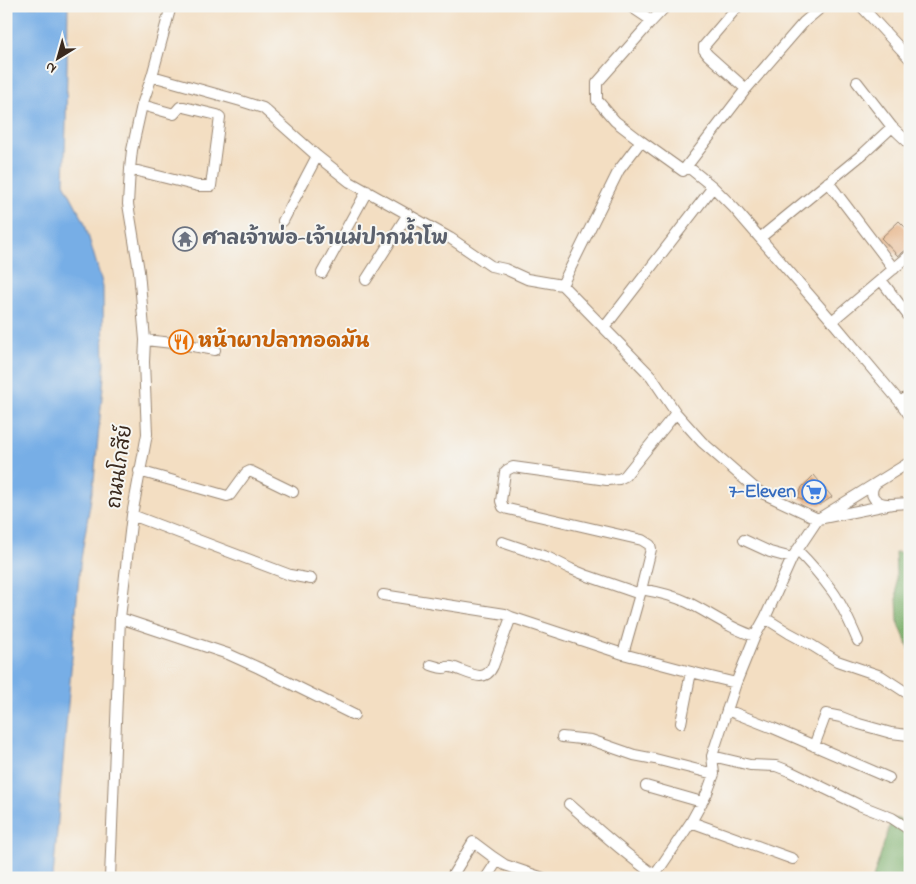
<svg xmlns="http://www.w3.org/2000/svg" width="916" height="884" viewBox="0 0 916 884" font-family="'Indie Flower','Playpen Sans Thai',sans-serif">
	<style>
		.forest { fill: #7baf6b; stroke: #5b6c44 }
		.water { fill: #77aee6; stroke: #596c82 }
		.building { fill: #e29f66 }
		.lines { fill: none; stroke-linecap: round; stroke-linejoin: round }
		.minor-casing { stroke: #978470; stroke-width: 12 }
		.minor { stroke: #fff; stroke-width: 10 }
		.labels { text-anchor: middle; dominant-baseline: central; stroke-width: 4; stroke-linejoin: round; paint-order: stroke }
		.worship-label { font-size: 20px; font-weight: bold; fill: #5b616d; stroke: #f6f6f2; text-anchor: start }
		.food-label { font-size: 20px; font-weight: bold; fill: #c56008; stroke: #f6f6f2; text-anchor: start }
		.street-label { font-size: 20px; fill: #3b2a1e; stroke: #f6f6f2 }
		.shop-label { font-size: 20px; font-weight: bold; fill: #366cbe; stroke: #f6f6f2; text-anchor: end }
	</style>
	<rect width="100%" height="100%" fill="#f6f6f2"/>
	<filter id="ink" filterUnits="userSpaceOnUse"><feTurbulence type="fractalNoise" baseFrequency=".02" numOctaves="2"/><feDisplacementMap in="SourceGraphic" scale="10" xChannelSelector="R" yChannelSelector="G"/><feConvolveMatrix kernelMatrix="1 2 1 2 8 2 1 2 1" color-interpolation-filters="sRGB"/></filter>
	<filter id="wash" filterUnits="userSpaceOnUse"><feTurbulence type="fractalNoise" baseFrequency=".0096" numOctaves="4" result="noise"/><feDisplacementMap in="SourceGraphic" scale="20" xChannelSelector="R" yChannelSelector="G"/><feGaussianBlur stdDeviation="1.12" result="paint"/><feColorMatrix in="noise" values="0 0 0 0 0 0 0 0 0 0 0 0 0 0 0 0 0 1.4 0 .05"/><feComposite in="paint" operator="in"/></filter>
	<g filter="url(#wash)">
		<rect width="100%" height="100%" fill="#f3dec2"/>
		<!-- forest -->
		<path class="forest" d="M 895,552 L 910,553 L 910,651 L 898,622 Z
			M 892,818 L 910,821 L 910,878 L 873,878 Z"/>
		<!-- water -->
		<path class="water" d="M 6,6 L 68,6 L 66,126 L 64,183 L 84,221 L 103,286 L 104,376 L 94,480 L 80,565 L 53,878 L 6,878 Z"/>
		<g id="blocks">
			<!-- building -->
			<path class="building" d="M 899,221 L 910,232 L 910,247 L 898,256 L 881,238 Z
				M 814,475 L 832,497 L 820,505 L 807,502 L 798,497 L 802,487 Z"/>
		</g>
	</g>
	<g filter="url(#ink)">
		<use href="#blocks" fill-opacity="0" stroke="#978470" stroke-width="1"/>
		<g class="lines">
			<!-- minor casing -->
			<g class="minor-casing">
				<path id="minor" d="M 630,6 L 648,18 L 651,22
					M 666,6 L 651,22 L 597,83 L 597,100 L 615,121 L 641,141 L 683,171 L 746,89 L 804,22 L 823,6
					M 738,6 L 704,46 L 704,50 L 708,55 L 746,89
					M 861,6 L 910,59
					M 152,76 L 241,101 L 263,108 L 317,156 L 350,182 L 450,238 L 491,266 L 505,269 L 527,279 L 562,285 L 651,376 L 676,413 L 702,442 L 758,491 L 818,519 L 892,504 L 910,503
					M 857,82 L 892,127
					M 687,166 L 713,187 L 734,208 L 832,321 L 900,402 L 910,416
					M 130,169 L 198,186 L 211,186 L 220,117 L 217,115 L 184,107 L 180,107 L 174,114 L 142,105
					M 828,182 L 894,269
					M 283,221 L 317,156
					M 760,238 L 864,153 L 892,127 L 910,144
					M 322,273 L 367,191
					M 366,280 L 408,214
					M 881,280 L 910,318
					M 562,285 L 619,170 L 641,141
					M 832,321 L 910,255
					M 604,328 L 713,187
					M 145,340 L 182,344 L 215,350
					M 900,402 L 910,395
					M 139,471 L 227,496 L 230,495 L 246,473 L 250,471 L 293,492
					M 875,484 C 867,496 877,504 888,504
					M 132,515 L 290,575 L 311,579
					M 744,540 L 770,552 L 792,558
					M 502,542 L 549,558 L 571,569 L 588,576 L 640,594
					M 797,550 C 810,563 822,577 833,592 C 843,606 851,625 858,641
					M 641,589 C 658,592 672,595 687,602 C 710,613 730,629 755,636
					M 383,595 L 505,614 L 511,617 L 623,654 L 691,672 L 736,683
					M 120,618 L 228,654 L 259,668 L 354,715
					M 765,618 L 789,633 L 813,646 L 837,661 L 881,676 L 910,695
					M 623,654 L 640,594 L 651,549 L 650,545 L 642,540 L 508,509 L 503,507 L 501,501 L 505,472 L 507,470 L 513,467 L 607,480 L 619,479 L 625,476 L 676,413
					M 431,665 C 435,666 439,668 443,668 C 449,668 445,666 451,667 C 466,670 484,686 493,666 L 511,617
					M 727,710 L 773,728 L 889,778
					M 681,723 L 691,672
					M 562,737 L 591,740 L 634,755 L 655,759 L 714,774
					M 814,746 L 826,714 L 841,717 L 859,724 L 891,733 L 908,735
					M 712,756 L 750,765 L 776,766 L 789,771 L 859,805 L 892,818 L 910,830
					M 646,786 L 702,802
					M 569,804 C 597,828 624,854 655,875
					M 691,822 L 793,859
					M 110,878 L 120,618 L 132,515 L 147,434 L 144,362 L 145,340 L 139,271 L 128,204 L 130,169 L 132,150 L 142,105 L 152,76 L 171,6
					M 451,878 L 473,842 L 493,857 L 505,865 L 543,878
					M 486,878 L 497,861
					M 653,878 L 691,822 L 707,793 L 714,774 L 712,756 L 736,683 L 755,636 L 765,618 L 792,558 L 818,519 L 910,462"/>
			</g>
			<!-- minor -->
			<use href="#minor" class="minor"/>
		</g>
	</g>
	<!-- icons -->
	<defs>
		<g id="temple-ring" transform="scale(1.25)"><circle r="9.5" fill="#f6f6f2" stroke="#6b7280" stroke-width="1.5"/><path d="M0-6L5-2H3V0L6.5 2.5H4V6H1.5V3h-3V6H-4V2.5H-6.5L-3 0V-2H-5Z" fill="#6b7280"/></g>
		<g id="restaurant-ring" transform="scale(1.25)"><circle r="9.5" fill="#f6f6f2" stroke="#e8710a" stroke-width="1.5"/><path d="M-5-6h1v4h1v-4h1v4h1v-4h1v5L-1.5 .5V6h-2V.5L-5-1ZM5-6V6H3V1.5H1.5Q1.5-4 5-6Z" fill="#e8710a"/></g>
		<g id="supermarket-ring" transform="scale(1.25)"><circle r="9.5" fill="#f6f6f2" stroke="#3f7fe0" stroke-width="1.5"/><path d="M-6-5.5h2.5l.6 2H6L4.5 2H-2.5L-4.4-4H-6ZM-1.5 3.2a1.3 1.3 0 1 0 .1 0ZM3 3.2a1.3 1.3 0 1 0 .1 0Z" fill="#3f7fe0"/></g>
	</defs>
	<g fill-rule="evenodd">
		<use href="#temple-ring" x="185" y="239"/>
		<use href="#restaurant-ring" x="181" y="342"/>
		<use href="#supermarket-ring" x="814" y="492"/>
	</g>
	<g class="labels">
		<!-- worship labels -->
		<g class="worship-label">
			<text x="202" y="239">ศาลเจ้าพ่อ-เจ้าแม่ปากน้ำโพ</text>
		</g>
		<!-- food labels -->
		<g class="food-label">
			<text x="198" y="342">หน้าผาปลาทอดมัน</text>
		</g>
		<!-- street labels -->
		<g class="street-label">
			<text transform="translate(121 467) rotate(-82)">ถนนโกสีย์</text>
		</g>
		<!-- shop labels -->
		<g class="shop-label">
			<text x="796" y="492">7-Eleven</text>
		</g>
	</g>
	<!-- margin -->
	<rect width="916" height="884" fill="none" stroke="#f6f6f2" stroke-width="25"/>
	<!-- north arrow -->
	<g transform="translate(58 58) rotate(217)" stroke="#f6f6f2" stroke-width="4" paint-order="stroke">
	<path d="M0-4L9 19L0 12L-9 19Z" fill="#3b2a1e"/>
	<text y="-8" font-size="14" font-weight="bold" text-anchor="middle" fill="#3b2a1e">N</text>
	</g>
</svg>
